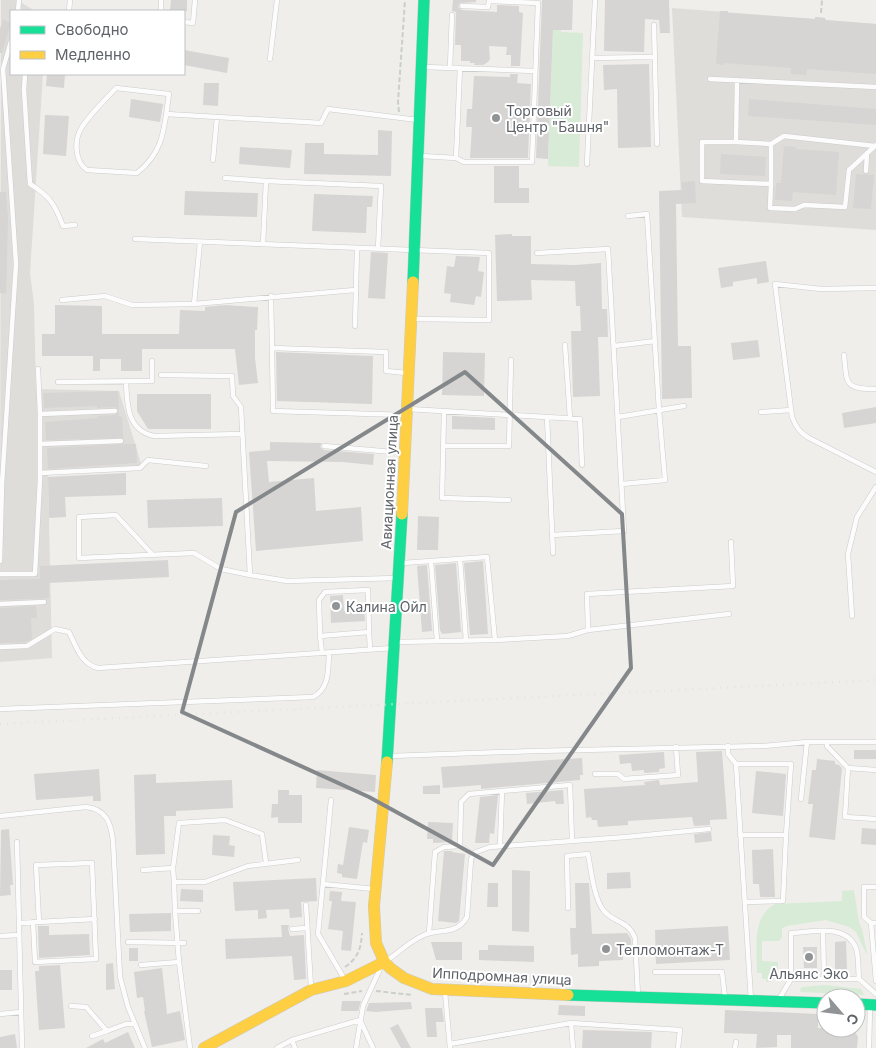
<svg xmlns="http://www.w3.org/2000/svg" width="876" height="1048" viewBox="0 0 876 1048" font-family="Inter,sans-serif">
	<style>
		.industrial { fill: #dfddda }
		.green { fill: #d8ebd6 }
		.building { fill: #d6d5d3 }
		.lines { fill: none; stroke-linecap: round; stroke-linejoin: round }
		.lane-casing { stroke: #cbcccc; stroke-width: 5.5 }
		.fast-casing { stroke: #cacacb; stroke-width: 12 }
		.slow-casing { stroke: #cacacb; stroke-width: 12 }
		.path { stroke: #cacfcc; stroke-width: 2; stroke-dasharray: 5 2.5; stroke-linecap: butt }
		.lane { stroke: #fdfcfc; stroke-width: 4.5 }
		.fast { stroke: #16e098; stroke-width: 11 }
		.slow { stroke: #ffcf43; stroke-width: 11 }
		.rail { stroke: #e4e4e4; stroke-width: 2.5; stroke-dasharray: 1 6; stroke-linecap: butt }
		.marked { fill: none; stroke: #84888a; stroke-width: 4; stroke-linejoin: round }
		.poi-dot { fill: #919496; stroke: #fff; stroke-width: 2 }
		.labels { text-anchor: middle; dominant-baseline: central; stroke-width: 4; stroke-linejoin: round; paint-order: stroke }
		.poi-label { font-size: 14px; fill: #5f6368; stroke: #fff; text-anchor: start }
		.street-label { font-size: 14px; fill: #5f6368; stroke: #fff }
	</style>
	<rect width="100%" height="100%" fill="#efeeea"/>
	<!-- industrial -->
	<path class="industrial" d="M 1,0 L 17,0 L 35,11 L 11,11 L 11,74 L 43,74 L 30,273 L 34,304 L 36,389 L 119,391 L 143,470 L 48,474 L 52,658 L 0,662 Z
		M 672,8 L 815,19 L 815,17 L 825,18 L 826,20 L 876,24 L 876,230 L 682,217 Z"/>
	<!-- green -->
	<path class="green" d="M 554,0 L 562,0 L 561,32 L 583,33 L 579,167 L 548,166 Z
		M 854,890 L 859,922 L 862,929 L 867,953 L 866,953 L 856,932 L 849,927 L 826,920 L 787,926 L 782,928 L 782,937 L 779,941 L 762,941 L 762,961 L 778,962 L 778,970 L 771,970 L 771,982 L 766,982 L 766,979 L 762,979 L 762,973 L 757,973 C 757,951 751,916 775,904 L 842,901 L 842,891 Z
		M 825,985 L 861,989 L 864,995 L 801,992 L 800,990 L 802,987 Z"/>
	<!-- building -->
	<path class="building" d="M 171,0 L 187,0 L 187,11 L 170,11 Z
		M 453,0 L 476,0 L 476,2 L 460,3 L 458,7 L 462,10 L 497,12 L 497,5 L 519,6 L 519,12 L 523,13 L 520,66 L 511,66 L 511,55 L 506,55 L 507,47 L 489,46 L 490,59 L 488,62 L 483,65 L 474,65 L 475,63 L 470,63 L 470,61 L 461,61 L 461,45 L 455,45 L 456,12 L 452,11 Z
		M 542,0 L 573,0 L 572,30 L 553,30 L 548,159 L 536,158 Z
		M 605,0 L 669,0 L 670,33 L 660,33 L 659,20 L 645,19 L 644,52 L 604,51 Z
		M 720,11 L 728,11 L 728,13 L 815,19 L 815,17 L 825,18 L 825,20 L 876,24 L 876,74 L 807,69 L 806,75 L 791,74 L 791,68 L 724,63 L 724,65 L 716,64 Z
		M 3,19 L 11,23 L 2,53 L 0,53 L 0,29 Z
		M 184,50 L 229,58 L 227,73 L 184,65 Z
		M 649,64 L 651,147 L 618,148 L 617,89 L 604,90 L 603,65 Z
		M 47,74 L 65,74 L 64,88 L 46,86 Z
		M 510,74 L 518,74 L 517,83 L 531,84 L 528,158 L 470,158 L 472,127 L 466,127 L 467,109 L 472,109 L 474,76 L 510,77 Z
		M 204,83 L 219,83 L 218,106 L 203,105 Z
		M 131,99 L 163,104 L 160,122 L 129,117 Z
		M 749,99 L 876,109 L 876,125 L 748,116 Z
		M 45,115 L 69,116 L 66,156 L 43,154 Z
		M 378,130 L 392,131 L 391,176 L 304,174 L 305,143 L 324,143 L 324,154 L 378,155 Z
		M 784,146 L 796,147 L 795,149 L 839,152 L 836,195 L 793,192 L 792,201 L 775,200 L 776,183 L 781,183 Z
		M 240,147 L 292,150 L 290,168 L 239,164 Z
		M 721,154 L 766,157 L 765,176 L 720,174 Z
		M 494,166 L 519,166 L 519,188 L 529,188 L 529,203 L 494,203 Z
		M 856,174 L 874,175 L 871,209 L 853,208 Z
		M 695,181 L 696,203 L 676,204 L 678,346 L 691,346 L 692,398 L 662,399 L 659,191 L 682,190 L 681,182 Z
		M 185,191 L 258,193 L 257,217 L 184,215 Z
		M 0,192 L 6,192 L 8,218 L 6,294 L 0,293 Z
		M 314,194 L 373,196 L 372,207 L 367,207 L 366,233 L 312,231 Z
		M 512,234 L 512,236 L 531,236 L 531,264 L 575,265 L 601,263 L 602,309 L 607,309 L 608,337 L 598,337 L 600,396 L 573,397 L 571,331 L 581,331 L 580,306 L 576,306 L 575,281 L 531,280 L 532,300 L 497,301 L 495,235 Z
		M 371,252 L 388,253 L 385,299 L 368,298 Z
		M 456,256 L 480,257 L 478,271 L 484,272 L 481,297 L 476,296 L 474,305 L 450,302 L 451,294 L 444,293 L 447,266 L 454,267 Z
		M 766,261 L 769,282 L 757,284 L 757,278 L 733,282 L 733,286 L 721,288 L 718,268 Z
		M 55,305 L 102,306 L 102,334 L 179,334 L 180,310 L 205,311 L 205,307 L 225,305 L 258,307 L 257,330 L 255,330 L 255,358 L 258,383 L 239,385 L 235,349 L 142,349 L 142,371 L 121,371 L 121,359 L 100,359 L 100,371 L 93,371 L 93,356 L 42,356 L 42,334 L 55,334 Z
		M 758,340 L 760,357 L 733,360 L 731,343 Z
		M 276,352 L 373,356 L 372,404 L 277,401 Z
		M 443,352 L 485,353 L 484,396 L 442,395 Z
		M 118,391 L 119,410 L 115,407 L 97,408 L 97,406 L 44,408 L 43,393 Z
		M 137,394 L 211,394 L 211,429 L 148,429 L 137,411 Z
		M 876,407 L 876,423 L 844,428 L 842,413 Z
		M 119,412 L 119,417 L 122,416 L 123,438 L 46,440 L 45,422 L 98,418 L 97,416 L 115,415 Z
		M 452,416 L 495,418 L 495,430 L 452,429 Z
		M 270,442 L 322,443 L 320,447 L 324,450 L 374,454 L 373,465 L 342,462 L 267,461 L 269,482 L 314,478 L 316,511 L 361,507 L 363,541 L 256,551 L 249,452 L 270,450 Z
		M 123,444 L 136,444 L 137,463 L 48,469 L 47,448 Z
		M 126,473 L 126,495 L 65,497 L 66,517 L 49,518 L 48,477 Z
		M 222,498 L 223,526 L 148,528 L 147,500 Z
		M 418,516 L 439,517 L 438,550 L 417,550 Z
		M 168,560 L 169,577 L 49,583 L 49,598 L 0,600 L 0,580 L 40,579 L 40,566 Z
		M 483,561 L 488,634 L 470,635 L 464,563 Z
		M 456,563 L 461,632 L 442,634 L 440,630 L 435,565 Z
		M 427,565 L 432,631 L 422,632 L 417,566 Z
		M 343,595 L 344,611 L 364,610 L 365,621 L 331,623 L 330,596 Z
		M 36,606 L 37,618 L 31,618 L 32,639 L 26,642 L 0,643 L 0,608 Z
		M 854,750 L 876,750 L 876,759 L 854,759 Z
		M 722,751 L 727,819 L 710,820 L 710,825 L 694,826 L 692,817 L 628,821 L 628,825 L 598,827 L 597,820 L 592,820 L 591,817 L 586,818 L 584,789 L 645,785 L 644,782 L 659,780 L 660,785 L 698,782 L 696,752 Z
		M 664,752 L 665,768 L 659,769 L 659,772 L 644,773 L 644,770 L 632,771 L 631,763 L 620,764 L 619,755 Z
		M 582,758 L 583,775 L 580,775 L 580,780 L 481,789 L 481,785 L 443,788 L 441,767 Z
		M 817,759 L 835,761 L 835,764 L 839,765 L 842,768 L 835,840 L 809,837 L 813,804 L 808,804 L 812,770 L 816,770 Z
		M 99,769 L 101,801 L 93,801 L 93,796 L 36,800 L 34,774 Z
		M 317,770 L 376,775 L 375,792 L 316,788 Z
		M 756,771 L 786,774 L 783,816 L 752,813 Z
		M 156,774 L 156,783 L 232,780 L 233,808 L 176,811 L 176,816 L 164,816 L 165,854 L 136,855 L 134,775 Z
		M 440,785 L 440,794 L 423,794 L 423,786 Z
		M 278,790 L 289,790 L 289,795 L 302,795 L 302,823 L 278,823 L 278,817 L 271,818 L 272,804 L 278,804 Z
		M 563,790 L 564,804 L 556,804 L 555,801 L 527,804 L 526,793 Z
		M 498,795 L 494,834 L 490,833 L 489,843 L 475,843 L 480,797 Z
		M 428,822 L 453,823 L 452,842 L 433,843 L 433,839 L 427,839 Z
		M 349,827 L 369,830 L 367,843 L 363,842 L 357,879 L 342,877 L 342,874 L 337,873 L 338,864 L 343,865 Z
		M 862,828 L 876,829 L 876,845 L 861,844 Z
		M 9,829 L 13,885 L 10,885 L 11,895 L 0,896 L 1,830 Z
		M 711,832 L 712,841 L 695,843 L 694,834 Z
		M 213,835 L 230,836 L 229,845 L 235,846 L 234,857 L 212,855 Z
		M 773,849 L 775,897 L 760,897 L 759,884 L 753,884 L 752,850 Z
		M 444,851 L 452,851 L 452,852 L 465,854 L 459,921 L 456,923 L 438,921 Z
		M 512,870 L 530,871 L 529,932 L 512,931 Z
		M 630,872 L 631,888 L 607,889 L 607,873 Z
		M 316,878 L 317,901 L 301,902 L 302,917 L 290,918 L 289,909 L 266,910 L 267,918 L 258,919 L 258,910 L 235,911 L 233,882 Z
		M 488,883 L 498,883 L 498,907 L 487,907 Z
		M 575,883 L 589,883 L 592,934 L 627,933 L 631,939 L 632,955 L 623,955 L 623,960 L 599,961 L 599,966 L 578,967 L 578,954 L 571,955 L 570,928 L 576,928 Z
		M 181,889 L 203,890 L 203,902 L 180,901 Z
		M 330,891 L 342,892 L 341,901 L 356,902 L 351,951 L 341,950 L 343,931 L 328,929 L 332,901 L 329,901 Z
		M 171,913 L 171,931 L 130,932 L 129,914 Z
		M 281,925 L 289,925 L 288,929 L 290,936 L 304,935 L 306,979 L 294,980 L 292,956 L 226,959 L 225,939 L 282,937 Z
		M 38,926 L 49,926 L 49,935 L 89,934 L 90,955 L 39,958 Z
		M 728,926 L 730,960 L 656,964 L 655,930 Z
		M 846,941 L 847,971 L 835,971 L 835,942 Z
		M 431,942 L 462,942 L 462,960 L 436,960 Z
		M 488,945 L 534,946 L 534,962 L 479,960 L 479,950 L 488,950 Z
		M 803,947 L 817,947 L 817,968 L 804,968 Z
		M 129,948 L 138,948 L 138,961 L 129,961 Z
		M 113,963 L 115,989 L 106,990 L 106,964 Z
		M 60,965 L 65,1028 L 39,1030 L 35,971 L 39,971 L 39,966 Z
		M 162,968 L 167,1014 L 180,1011 L 185,1040 L 152,1047 L 144,1011 L 145,1011 L 143,997 L 137,998 L 134,972 Z
		M 0,970 L 12,970 L 12,990 L 0,990 Z
		M 342,1001 L 361,1001 L 358,1011 L 341,1011 Z
		M 411,1002 L 412,1009 L 376,1012 L 366,1011 L 369,1003 Z
		M 559,1005 L 585,1006 L 585,1016 L 558,1015 Z
		M 425,1008 L 442,1008 L 444,1022 L 436,1022 L 437,1037 L 427,1037 Z
		M 725,1010 L 818,1014 L 818,1028 L 853,1028 L 858,1037 L 857,1048 L 791,1048 L 791,1035 L 777,1035 L 777,1047 L 756,1048 L 757,1034 L 724,1033 Z
		M 398,1024 L 411,1048 L 401,1048 L 390,1028 Z
		M 583,1030 L 652,1032 L 651,1048 L 582,1048 Z
		M 128,1032 L 135,1048 L 86,1048 L 103,1039 L 105,1043 Z
		M 15,1034 L 17,1048 L 0,1048 L 0,1037 Z"/>
	<g class="lines">
		<!-- lane casing -->
		<g class="lane-casing">
			<path id="lane" d="M 18,11 L 19,0
				M 69,11 L 70,0
				M 161,11 L 161,0
				M 184,22 L 193,23 L 195,0
				M 654,25 L 657,144
				M 592,58 L 654,57
				M 270,59 L 277,0
				M 424,67 L 535,71
				M 450,68 L 452,15
				M 25,74 L 24,90 L 30,184 C 50,196 55,205 63,226 L 75,225
				M 710,79 L 876,87
				M 737,80 L 736,142 L 771,144 L 784,136 L 875,146 L 876,145
				M 116,88 L 169,94 C 164,127 165,151 137,173 L 87,170 C 74,161 74,139 82,127 C 91,113 105,100 116,88 Z
				M 166,114 L 321,123 L 328,109 L 418,120
				M 736,142 L 702,142 L 702,181 L 771,184 L 771,144
				M 421,156 L 456,158 L 460,68
				M 456,158 L 464,162 L 532,162 L 538,3 L 489,1 L 488,7 L 462,6
				M 213,160 L 217,117
				M 587,164 L 595,0
				M 866,171 L 867,153
				M 225,178 L 266,181
				M 771,184 L 770,208 L 795,209 L 804,205 L 845,207 L 849,170 L 875,146
				M 135,239 L 489,253 L 489,320 L 415,319
				M 263,244 L 266,181 L 381,186 L 378,249
				M 537,253 L 608,249 L 624,531 L 552,535
				M 876,288 L 821,289 L 775,284 L 792,417 C 796,427 800,433 809,438 L 876,472
				M 271,296 L 272,348 L 386,352 L 386,371 L 407,373
				M 62,300 L 105,296 L 132,305 L 194,304 L 355,290
				M 194,304 L 200,242
				M 355,326 L 357,248
				M 565,345 L 570,418
				M 614,346 L 655,341
				M 272,348 L 273,411 L 406,415
				M 844,355 C 847,384 844,389 876,389
				M 38,369 L 40,414
				M 161,375 L 232,376 L 233,396 L 241,407 L 250,575 L 287,581 L 398,578
				M 58,382 L 152,381 L 152,361
				M 126,382 C 127,405 127,430 154,436 L 242,434
				M 408,409 L 580,419 L 582,465
				M 444,411 L 442,498 L 509,500
				M 761,412 L 791,410
				M 547,417 L 553,553
				M 618,417 L 684,406
				M 40,444 L 121,441
				M 324,446 L 404,453
				M 443,446 L 509,446 L 511,360
				M 40,473 L 140,468 L 148,460 L 206,466
				M 622,484 L 665,480 L 659,410 L 647,214 L 628,216
				M 152,554 L 116,515 L 79,517 L 79,558 L 194,553 L 221,569 L 250,575
				M 460,559 L 466,641
				M 0,561 L 2,484 L 16,264 L 3,69 L 11,41
				M 431,561 L 437,641
				M 403,563 L 487,557 L 495,640
				M 0,574 L 35,574 L 40,479 L 40,414 L 115,411
				M 0,604 L 44,602
				M 852,616 L 848,554 L 857,517 L 876,487
				M 588,630 L 729,614
				M 320,636 L 319,600 L 325,592 L 368,590 L 369,632
				M 397,642 L 495,640 L 568,636 L 588,630 L 587,594 L 733,586 L 731,542
				M 0,647 L 27,646 L 55,629 L 69,632 C 76,646 81,664 98,668 L 393,648
				M 322,653 L 320,636 L 369,632 L 370,649
				M 0,709 L 313,697 C 330,688 328,669 329,653
				M 827,742 L 827,746 L 848,768 L 845,817 L 876,819
				M 728,746 L 728,754 L 736,764
				M 390,756 L 535,751 L 764,746 L 807,742 L 876,742
				M 848,768 L 876,770
				M 595,774 L 618,774 L 624,779 L 678,775 L 676,747
				M 502,791 L 570,785 L 572,841
				M 801,799 L 807,742
				M 331,800 L 318,934 L 345,980
				M 0,816 L 86,807 C 106,809 111,823 113,841 L 120,977 L 128,1007 L 145,1048
				M 740,835 L 786,835 L 783,901 L 745,902
				M 17,842 L 22,1048
				M 473,854 L 460,846 L 461,802 L 469,794 L 502,791 L 500,846
				M 266,863 L 262,834 L 225,820 L 179,823 L 173,868 L 174,882 L 205,882 L 248,866 L 298,860
				M 143,870 L 173,868
				M 174,882 L 175,911 L 198,911
				M 323,884 L 374,889
				M 306,905 L 311,988
				M 568,908 L 567,856 L 588,854 C 591,870 594,899 604,911 C 614,923 628,920 635,938 L 638,996
				M 175,911 L 179,962 L 190,1048
				M 33,922 L 35,962 L 96,959 L 92,863 L 36,865 L 39,922
				M 19,923 L 95,919
				M 871,923 L 864,917 L 864,887 L 876,887
				M 876,923 L 871,923 L 876,981
				M 292,929 L 307,928
				M 823,931 L 824,979
				M 429,933 L 435,852 L 444,847 L 460,846
				M 0,936 L 19,935
				M 128,942 L 184,943
				M 386,961 C 398,953 409,942 422,936 C 439,927 455,937 467,917 L 471,859 L 476,852 L 490,847 L 626,837 L 709,829
				M 141,965 L 179,962
				M 655,972 L 722,972 L 725,998
				M 791,979 L 791,933 C 812,932 846,923 856,948 C 859,957 858,969 859,979
				M 445,992 L 450,1048
				M 779,999 L 791,979 L 859,979 L 876,994
				M 751,1000 L 736,764 L 791,764 L 786,835
				M 71,1006 L 86,1007 L 107,1031 L 126,1024 L 134,1024
				M 0,1014 L 21,1012
				M 571,1023 L 573,1048
				M 92,1036 L 107,1031
				M 292,1040 L 295,1048
				M 450,1044 L 571,1023 L 680,1030 L 678,1048
				M 277,1048 L 292,1040 L 360,1020 L 373,1048
				M 356,1048 L 363,1006 L 380,969
				M 735,1048 L 736,1042
				M 869,1048 L 870,1007"/>
		</g>
		<!-- fast casing -->
		<g class="fast-casing">
			<path id="fast" d="M 413,282 L 424,0
				M 387,762 L 402,514
				M 568,995 L 826,1003
				M 856,1004 L 876,1005"/>
		</g>
		<!-- slow casing -->
		<g class="slow-casing">
			<path id="slow" d="M 402,514 L 413,282
				M 387,762 L 374,906 L 376,943 L 384,961 L 390,968 L 404,978 L 432,989 L 568,995
				M 204,1048 L 311,990 L 346,981 L 384,962"/>
		</g>
		<!-- path -->
		<path class="path" d="M 821,13 L 822,0
			M 399,112 L 398,102 L 405,0
			M 345,967 C 358,958 361,949 362,933
			M 376,991 L 412,995
			M 344,994 L 362,991"/>
		<!-- lane -->
		<use href="#lane" class="lane"/>
		<!-- fast -->
		<use href="#fast" class="fast"/>
		<!-- slow -->
		<use href="#slow" class="slow"/>
		<!-- rail -->
		<path class="rail" d="M 0,724 L 876,680"/>
	</g>
	<!-- marked area -->
	<path class="marked" d="M 465,372 L 622,514 L 631,668 L 493,865 L 369,797 L 182,712 L 236,512 Z"/>
	<!-- markers -->
	<g class="poi-dot">
		<circle cx="496" cy="118" r="5"/>
		<circle cx="336" cy="606" r="5"/>
		<circle cx="606" cy="949" r="5"/>
		<circle cx="809" cy="957" r="5"/>
	</g>
	<g class="labels">
		<!-- poi labels -->
		<g class="poi-label">
			<text x="506" y="110">Торговый<tspan x="506" dy="16">Центр "Башня"</tspan></text>
			<text x="346" y="606">Калина Ойл</text>
			<text x="616" y="949">Тепломонтаж-Т</text>
			<text x="809" y="973" text-anchor="middle">Альянс Эко</text>
		</g>
		<!-- street labels -->
		<g class="street-label">
			<text transform="translate(389 482) rotate(-87)">Авиационная улица</text>
			<text transform="translate(502 976) rotate(3)">Ипподромная улица</text>
		</g>
	</g>
	<!-- legend -->
	<rect x="10" y="10" width="175" height="65" fill="#ffffff" stroke="#bfc1c3"/>
	<rect x="20" y="26" width="25" height="8" fill="#16e098" stroke="#bfc1c3"/>
	<text x="55" y="35" font-size="15" fill="#5f6368">Свободно</text>
	<rect x="20" y="51" width="25" height="8" fill="#ffcf43" stroke="#bfc1c3"/>
	<text x="55" y="60" font-size="15" fill="#5f6368">Медленно</text>
	<!-- north arrow -->
	<g transform="translate(841 1013) rotate(118)"><circle r="24" fill="#ffffff" stroke="#bfc1c3"/>
	<path d="M0-4L9 19L0 12L-9 19Z" fill="#919496"/>
	<text y="-8" font-size="14" font-weight="bold" text-anchor="middle" fill="#5f6368">С</text>
	</g>
</svg>
